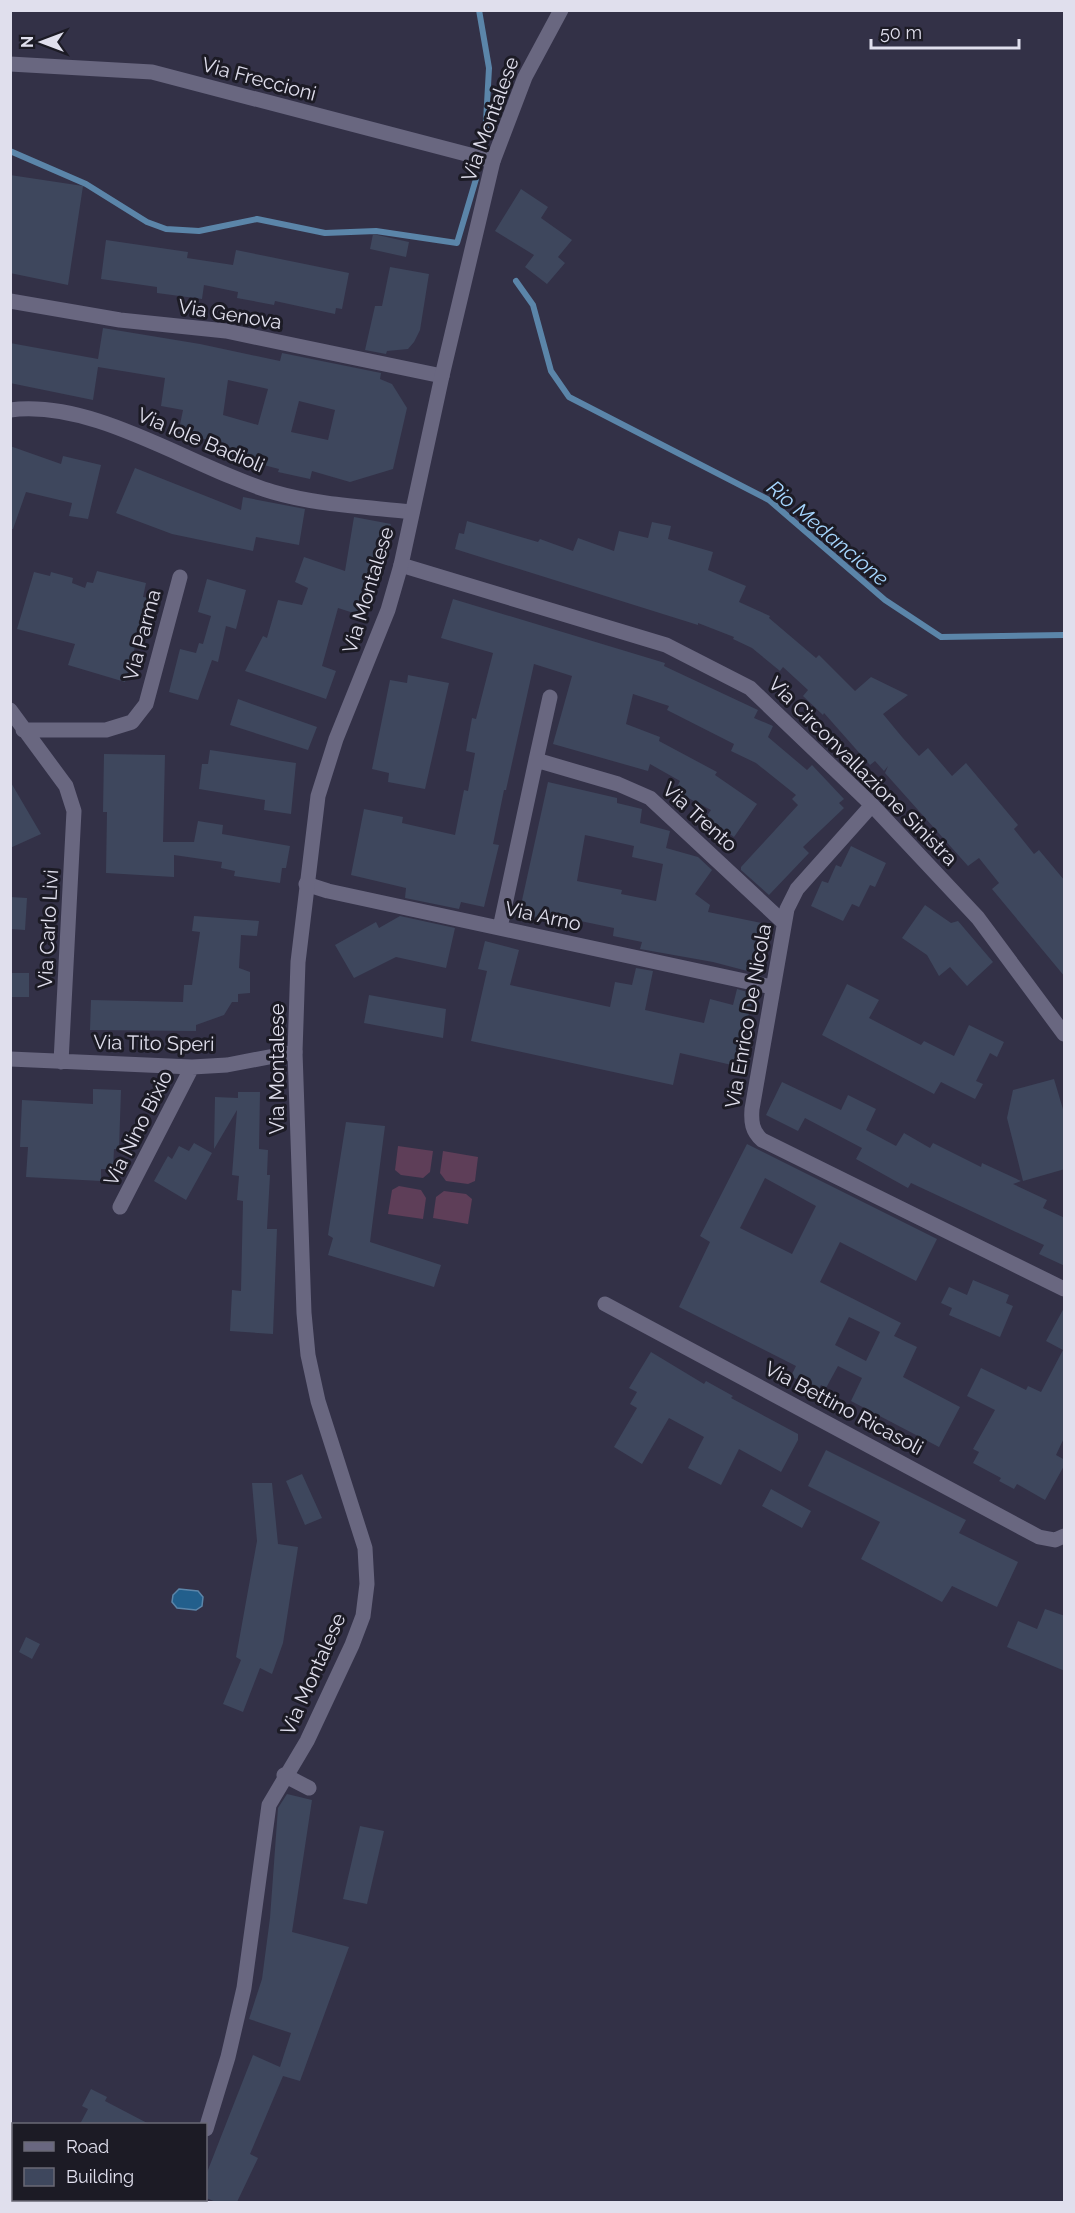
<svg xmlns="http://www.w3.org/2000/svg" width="1075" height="2213" viewBox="0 0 1075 2213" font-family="Raleway,sans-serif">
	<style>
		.green { fill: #5e3e58 }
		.water { fill: #225f8c; stroke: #5b85a9; stroke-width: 1.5 }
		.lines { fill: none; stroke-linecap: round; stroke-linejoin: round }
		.stream { stroke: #5b85a9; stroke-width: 6 }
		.building { fill: #3e475d; fill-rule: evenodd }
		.minor { stroke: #696780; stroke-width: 15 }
		.tertiary { stroke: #696780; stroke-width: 15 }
		.labels { text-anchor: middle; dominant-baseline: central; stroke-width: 6; stroke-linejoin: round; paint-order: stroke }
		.street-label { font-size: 20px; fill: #e0dfed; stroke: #1c1b25 }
		.water-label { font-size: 21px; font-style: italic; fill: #a6d6fe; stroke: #1c1b25 }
	</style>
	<rect width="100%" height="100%" fill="#333147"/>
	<!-- green -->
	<path class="green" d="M 398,1146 L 433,1151 L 430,1172 L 423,1178 L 401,1175 L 395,1170 Z
		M 443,1151 L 478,1157 L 475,1181 L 468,1184 L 446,1181 L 440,1173 Z
		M 399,1186 L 421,1190 L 426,1198 L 423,1219 L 388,1214 L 392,1190 Z
		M 444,1191 L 466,1194 L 472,1199 L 468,1224 L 433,1218 L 436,1197 Z"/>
	<!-- water -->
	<path class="water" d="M 179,1589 L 198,1591 L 203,1597 L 202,1606 L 196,1610 L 177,1608 L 172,1602 L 173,1595 Z"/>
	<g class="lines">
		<!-- stream -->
		<path class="stream" d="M 479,10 L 489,68 L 485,140
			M 10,151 L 86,184 L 147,222 L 166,229 L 199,231 L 257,219 L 325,233 L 376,231 L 457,243 L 476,179
			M 516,281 L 533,305 L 551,371 L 569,397 L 769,500 L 885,600 L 941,637 L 1064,635"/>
	</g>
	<!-- building -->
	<path class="building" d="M 10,175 L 83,186 L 68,285 L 10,273 Z
		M 521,189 L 548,207 L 541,218 L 572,240 L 558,257 L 565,263 L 547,284 L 525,267 L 534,255 L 495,231 Z
		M 373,234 L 409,242 L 406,257 L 370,249 Z
		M 106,240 L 188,252 L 187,258 L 233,265 L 236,250 L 349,273 L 342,309 L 336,308 L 335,314 L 275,301 L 274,305 L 237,298 L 238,292 L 204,285 L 202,299 L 157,293 L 157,287 L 101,279 Z
		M 390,267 L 429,274 L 420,330 L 414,342 L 408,349 L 387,351 L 386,354 L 365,350 L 375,306 L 382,306 Z
		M 103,328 L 200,344 L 280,361 L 282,353 L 381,373 L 380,379 L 392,384 L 407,408 L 393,469 L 350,482 L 312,471 L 310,479 L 278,472 L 279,469 L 221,454 L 224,443 L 178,434 L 183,410 L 161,406 L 165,378 L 98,367 L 93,400 L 10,383 L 10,343 L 98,359 ZM 228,380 L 268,389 L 258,425 L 223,415 ZM 299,401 L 335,410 L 328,440 L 291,432 Z
		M 10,446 L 61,464 L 63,456 L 101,465 L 88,519 L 69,516 L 72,503 L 26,492 L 13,529 L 10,529 Z
		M 135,468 L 241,510 L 243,497 L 305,509 L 299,545 L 256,537 L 253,551 L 172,534 L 116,513 Z
		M 354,517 L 391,524 L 388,540 L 384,540 L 380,564 L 363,616 L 338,608 L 322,666 L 336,671 L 326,699 L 245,671 L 263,636 L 267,638 L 278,600 L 302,605 L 308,588 L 295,582 L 304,557 L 345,571 Z
		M 467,521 L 538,542 L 540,539 L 573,551 L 578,538 L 614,551 L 619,531 L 648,538 L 652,522 L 671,526 L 668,539 L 713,552 L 708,570 L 746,586 L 739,602 L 770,616 L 769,618 L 816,658 L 819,655 L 855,691 L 871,677 L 908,695 L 883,714 L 902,737 L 919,756 L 928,748 L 952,776 L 966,763 L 1018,825 L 1014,829 L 1034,854 L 1039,850 L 1065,881 L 1065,977 L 992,889 L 999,883 L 979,858 L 968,866 L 885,773 L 888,766 L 884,771 L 875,761 L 870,765 L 824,713 L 823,715 L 803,696 L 808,690 L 783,667 L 780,671 L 752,648 L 733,639 L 734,637 L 698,623 L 698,625 L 455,549 L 459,533 L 464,534 Z
		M 97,571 L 146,583 L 143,597 L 149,598 L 125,682 L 68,665 L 75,644 L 17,629 L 34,572 L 50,576 L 51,572 L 73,578 L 72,583 L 85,588 L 87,582 L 93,583 Z
		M 207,579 L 246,590 L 236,629 L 226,626 L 218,662 L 212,660 L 198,700 L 169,692 L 180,649 L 196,653 L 199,643 L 203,644 L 211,616 L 198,612 Z
		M 453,599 L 665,663 L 664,666 L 758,710 L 754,718 L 773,726 L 768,737 L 807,770 L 812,765 L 844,799 L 839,803 L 844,808 L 803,847 L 809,853 L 769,895 L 741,870 L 741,867 L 798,805 L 792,799 L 796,795 L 756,763 L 731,751 L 734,744 L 667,710 L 669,706 L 633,694 L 626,724 L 660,737 L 659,741 L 717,772 L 715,775 L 757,804 L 734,837 L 706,817 L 711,810 L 675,791 L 680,781 L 650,764 L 648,771 L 553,744 L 572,676 L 534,664 L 506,790 L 504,790 L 493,844 L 499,845 L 484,907 L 461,902 L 459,909 L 405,898 L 406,888 L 351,875 L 364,809 L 403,817 L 402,823 L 455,835 L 464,790 L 468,791 L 475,753 L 466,751 L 472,718 L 476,719 L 493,653 L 441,638 Z
		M 408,675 L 449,683 L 425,789 L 388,782 L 389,773 L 372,769 L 390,680 L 407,683 Z
		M 238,699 L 317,727 L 308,750 L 230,725 Z
		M 210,750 L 296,763 L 291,814 L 264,810 L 265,800 L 199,789 L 202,764 L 208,764 Z
		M 104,754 L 165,755 L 163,842 L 194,842 L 198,821 L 223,825 L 222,834 L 290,846 L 286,868 L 282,868 L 280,883 L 234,876 L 235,871 L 221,868 L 222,862 L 174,855 L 174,877 L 106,873 L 107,812 L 103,812 Z
		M 10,781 L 41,834 L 10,848 Z
		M 548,782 L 617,798 L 617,803 L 642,809 L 640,823 L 670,831 L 666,848 L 698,857 L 712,870 L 695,894 L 710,905 L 708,912 L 766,924 L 755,973 L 713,962 L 640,949 L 642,942 L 613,936 L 614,928 L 561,917 L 560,921 L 519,914 ZM 585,835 L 634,846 L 632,857 L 663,864 L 656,901 L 621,894 L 622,890 L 577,881 Z
		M 851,846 L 886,863 L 875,887 L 870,885 L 859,907 L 852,904 L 843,921 L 811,906 L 822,881 L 828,883 L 836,865 L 841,867 Z
		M 10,897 L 27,898 L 25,930 L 10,929 Z
		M 925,905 L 951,923 L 958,921 L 993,962 L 967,986 L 950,967 L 939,976 L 927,955 L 902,938 Z
		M 194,916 L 259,921 L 257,936 L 241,935 L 239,968 L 250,972 L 250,993 L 238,994 L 238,1002 L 232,1002 L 224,1015 L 196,1025 L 196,1031 L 90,1030 L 91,1000 L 183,1002 L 184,985 L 192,985 L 200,932 L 192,931 Z
		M 400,916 L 455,928 L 446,968 L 396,957 L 354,978 L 335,945 L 376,922 L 379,928 Z
		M 485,941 L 519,950 L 510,985 L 610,1007 L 615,982 L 632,985 L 636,968 L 653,971 L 645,1010 L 704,1023 L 710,999 L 733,1005 L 737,989 L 751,993 L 750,1001 L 752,1001 L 736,1066 L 680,1053 L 673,1085 L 471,1041 L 487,971 L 478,969 Z
		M 10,973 L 29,973 L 29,997 L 10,997 Z
		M 847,984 L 879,1000 L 869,1018 L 921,1045 L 924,1041 L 954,1056 L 969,1025 L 1004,1042 L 997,1057 L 990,1053 L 976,1081 L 983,1084 L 975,1099 L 941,1082 L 934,1094 L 822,1035 Z
		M 369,995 L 446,1009 L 443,1038 L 364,1023 Z
		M 1054,1079 L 1065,1116 L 1065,1169 L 1023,1181 L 1007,1118 L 1013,1090 Z
		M 782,1082 L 841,1110 L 848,1095 L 876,1109 L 866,1130 L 896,1146 L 904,1133 L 930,1148 L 933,1143 L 981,1167 L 982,1163 L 1021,1181 L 1013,1184 L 1047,1200 L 1043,1208 L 1065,1218 L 1065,1266 L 1039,1254 L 1044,1245 L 911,1183 L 908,1188 L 856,1159 L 862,1148 L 805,1118 L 798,1131 L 766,1115 Z
		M 93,1089 L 121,1090 L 119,1149 L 114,1149 L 113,1169 L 101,1169 L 101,1181 L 26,1177 L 28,1147 L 20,1147 L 22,1100 L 93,1104 Z
		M 238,1092 L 260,1092 L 259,1149 L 268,1150 L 267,1175 L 270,1175 L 267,1229 L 277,1229 L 273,1334 L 230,1331 L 232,1290 L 241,1291 L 243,1201 L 237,1200 L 239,1176 L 232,1175 L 237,1110 L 214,1149 L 215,1097 L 238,1098 Z
		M 346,1122 L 385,1126 L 370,1242 L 441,1265 L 434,1287 L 328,1255 L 333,1238 L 328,1235 Z
		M 194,1143 L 212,1153 L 186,1200 L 154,1181 L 168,1156 L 172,1159 L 179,1146 L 189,1151 Z
		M 747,1144 L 937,1239 L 916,1281 L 840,1242 L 820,1282 L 901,1323 L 894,1336 L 917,1347 L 903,1377 L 960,1407 L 939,1447 L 851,1401 L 862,1378 L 838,1366 L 826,1388 L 821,1385 L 818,1391 L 791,1376 L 796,1366 L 679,1307 L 710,1242 L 700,1236 ZM 765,1178 L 816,1206 L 792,1254 L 740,1228 ZM 849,1317 L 880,1332 L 866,1361 L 835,1345 Z
		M 973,1280 L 1009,1295 L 1006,1303 L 1013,1306 L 1000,1337 L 949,1315 L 952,1308 L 941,1303 L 949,1287 L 967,1295 Z
		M 1065,1306 L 1065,1436 L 1056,1455 L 1065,1460 L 1065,1464 L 1045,1500 L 1017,1484 L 1014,1489 L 999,1481 L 1001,1478 L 973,1463 L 979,1452 L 973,1449 L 995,1410 L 967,1396 L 981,1368 L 1026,1390 L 1028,1386 L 1041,1392 L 1063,1350 L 1046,1341 Z
		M 651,1352 L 704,1384 L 706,1381 L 733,1396 L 731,1398 L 798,1434 L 798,1440 L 781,1472 L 739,1449 L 721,1485 L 688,1468 L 704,1437 L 669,1418 L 642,1464 L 614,1447 L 637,1408 L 630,1404 L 637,1392 L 629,1388 Z
		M 826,1450 L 966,1520 L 959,1533 L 1018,1562 L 997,1607 L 952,1586 L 942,1602 L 861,1559 L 880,1522 L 808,1486 Z
		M 302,1474 L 322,1518 L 305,1525 L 286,1481 Z
		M 252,1483 L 272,1483 L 278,1544 L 298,1547 L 283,1643 L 272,1674 L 260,1668 L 243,1712 L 223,1704 L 241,1660 L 236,1657 L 257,1541 Z
		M 771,1489 L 811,1511 L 802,1528 L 762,1506 Z
		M 1045,1609 L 1065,1616 L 1065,1671 L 1007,1647 L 1018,1621 L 1037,1629 Z
		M 26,1637 L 40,1644 L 32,1659 L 19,1652 Z
		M 287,1794 L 312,1800 L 292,1932 L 349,1947 L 300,2081 L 283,2076 L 250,2154 L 258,2158 L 237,2202 L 216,2202 L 206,2198 L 206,2175 L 253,2055 L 280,2067 L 291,2033 L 249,2019 L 262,1979 L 270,1918 L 278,1808 Z
		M 360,1826 L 384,1831 L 367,1904 L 343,1899 Z
		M 91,2089 L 107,2097 L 105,2101 L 149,2124 L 80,2124 L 88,2109 L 82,2106 Z"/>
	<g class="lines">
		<!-- minor -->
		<path class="minor" d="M 10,64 L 152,72 L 493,161
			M 10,301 L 120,320 L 226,331 L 442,376
			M 10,410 C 96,399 192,468 273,492 C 317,505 367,507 412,512
			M 401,565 L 666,645 L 750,688 L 872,805 L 978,918 L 1064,1034
			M 10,710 L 66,786 L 74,811 L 61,1062
			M 23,730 L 106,730 L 132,722 L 146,704 L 180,577
			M 536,760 L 550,697
			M 872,805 L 797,889 L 787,909 L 752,1109 C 751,1122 752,1131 762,1140 L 1064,1289
			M 306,884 L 328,891 L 772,987
			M 500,928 L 536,760 L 618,784 L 650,798 L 784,923
			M 10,1059 L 192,1067 L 227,1065 L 295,1052
			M 120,1207 L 192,1067
			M 605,1304 L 1039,1537 L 1055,1540 L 1064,1536
			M 284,1775 L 309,1788"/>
		<!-- tertiary -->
		<path class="tertiary" d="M 206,2129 L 228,2057 L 244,1988 L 269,1805 L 307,1741 L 352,1645 L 363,1616 L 367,1584 L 365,1548 L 318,1401 L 308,1355 L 304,1313 L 295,1052 L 298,962 L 318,796 L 336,739 L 388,610 L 401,565 L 442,376 L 493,161 L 525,77 L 561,10
			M 172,2202 L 174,2200"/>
	</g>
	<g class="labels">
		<!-- street labels -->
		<g class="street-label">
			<text transform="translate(259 79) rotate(15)">Via Freccioni</text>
			<text transform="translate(490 119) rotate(-70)">Via Montalese</text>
			<text transform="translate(230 314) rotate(9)">Via Genova</text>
			<text transform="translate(201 440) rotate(23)">Via Iole Badioli</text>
			<text transform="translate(368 590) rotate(-73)">Via Montalese</text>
			<text transform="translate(142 635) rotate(-75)">Via Parma</text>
			<text transform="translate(863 771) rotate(45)">Via Circonvallazione Sinistra</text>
			<text transform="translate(700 817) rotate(42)">Via Trento</text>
			<text transform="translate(543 916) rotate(12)">Via Arno</text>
			<text transform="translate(48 929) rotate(-87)">Via Carlo Livi</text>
			<text transform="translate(748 1016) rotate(-80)">Via Enrico De Nicola</text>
			<text transform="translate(154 1043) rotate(1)">Via Tito Speri</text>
			<text transform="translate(277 1069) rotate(-90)">Via Montalese</text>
			<text transform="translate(138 1128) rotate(-63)">Via Nino Bixio</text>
			<text transform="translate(844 1408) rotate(28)">Via Bettino Ricasoli</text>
			<text transform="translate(313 1674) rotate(-66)">Via Montalese</text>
		</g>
		<!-- water labels -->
		<g class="water-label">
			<text transform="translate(828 533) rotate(40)">Rio Medancione</text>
		</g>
	</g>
	<!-- border -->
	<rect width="1075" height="2213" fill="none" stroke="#e0dfed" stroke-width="24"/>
	<!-- legend -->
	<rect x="12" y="2123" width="195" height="78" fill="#1c1b25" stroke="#6a6975" stroke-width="1.5"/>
	<rect x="24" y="2142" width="30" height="9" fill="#696780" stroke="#6a6975" stroke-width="1.5"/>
	<text x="66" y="2153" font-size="18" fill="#e0dfed">Road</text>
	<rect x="24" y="2168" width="30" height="18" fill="#3e475d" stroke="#6a6975" stroke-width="1.5"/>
	<text x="66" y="2183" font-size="18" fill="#e0dfed">Building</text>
	<!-- north arrow -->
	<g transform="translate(42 42) rotate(270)" stroke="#1c1b25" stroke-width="4.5" paint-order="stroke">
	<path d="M0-4.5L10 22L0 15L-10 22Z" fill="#e0dfed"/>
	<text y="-9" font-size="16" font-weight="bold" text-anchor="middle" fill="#e0dfed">N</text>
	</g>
	<!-- scale -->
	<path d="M871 39v9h148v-9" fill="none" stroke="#e0dfed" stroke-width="3"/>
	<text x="880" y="39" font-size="18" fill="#e0dfed" stroke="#1c1b25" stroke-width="4.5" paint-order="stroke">50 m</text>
</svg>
